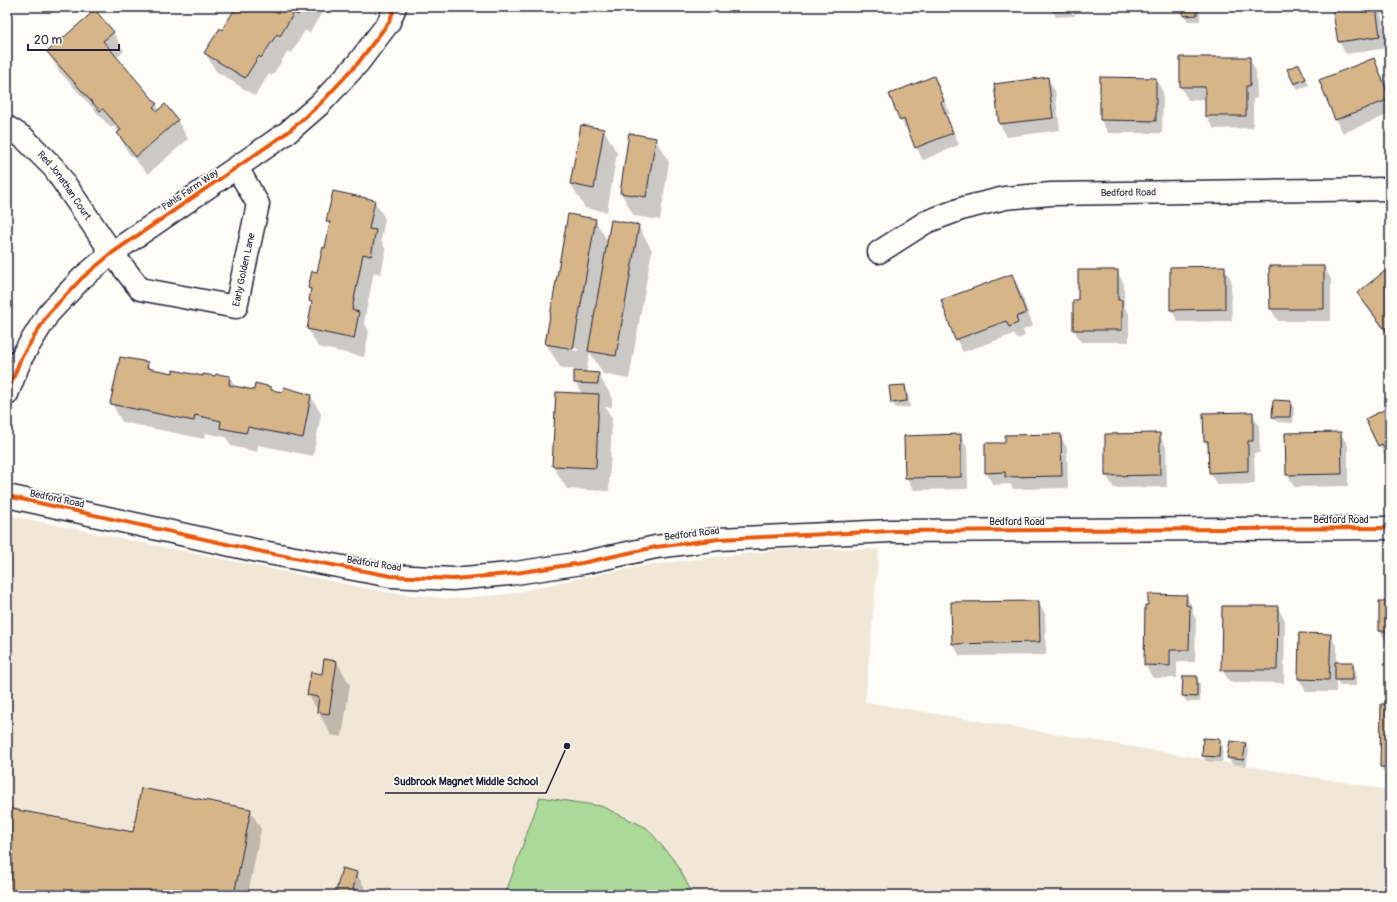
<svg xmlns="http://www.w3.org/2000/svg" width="1397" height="902" viewBox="0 0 1397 902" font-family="Pangolin,sans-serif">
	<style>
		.built { fill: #f1e7d6 }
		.green { fill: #aad998; stroke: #667e6a }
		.shadow { fill: #0003; fill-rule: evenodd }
		.building { fill: #d6b589; stroke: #22223b }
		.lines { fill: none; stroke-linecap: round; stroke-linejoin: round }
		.minor-casing { stroke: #22223b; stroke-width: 25 }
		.tertiary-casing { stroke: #22223b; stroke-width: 25 }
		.minor { stroke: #fdfcf7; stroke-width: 22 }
		.tertiary { stroke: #fdfcf7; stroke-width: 22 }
		.cycleway-casing { stroke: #fdfcf7; stroke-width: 6 }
		.cycleway { stroke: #e8590c; stroke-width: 4 }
		.labels { text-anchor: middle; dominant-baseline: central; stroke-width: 3.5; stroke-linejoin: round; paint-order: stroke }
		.street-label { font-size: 10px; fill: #22223b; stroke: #fdfcf7 }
		.leader { fill: none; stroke: #22223b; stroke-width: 1.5 }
		.callout-dot { fill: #22223b; stroke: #fdfcf7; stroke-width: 1.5 }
		.callout-label { font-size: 11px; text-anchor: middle; font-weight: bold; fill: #22223b; stroke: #fdfcf7; stroke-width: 3.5; stroke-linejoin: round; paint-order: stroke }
	</style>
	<rect width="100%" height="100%" fill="#fdfcf7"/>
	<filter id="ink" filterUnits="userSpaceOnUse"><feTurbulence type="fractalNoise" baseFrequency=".025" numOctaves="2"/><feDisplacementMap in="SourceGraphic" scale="8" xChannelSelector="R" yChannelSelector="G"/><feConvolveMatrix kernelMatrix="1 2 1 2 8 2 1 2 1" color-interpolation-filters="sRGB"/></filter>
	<g filter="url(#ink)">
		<!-- built -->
		<path class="built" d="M 7,515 L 384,592 L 450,599 L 509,594 L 579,578 L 651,565 L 716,557 L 792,549 L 879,549 L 865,702 L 1390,790 L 1390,895 L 7,895 Z"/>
		<!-- green -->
		<path class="green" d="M 540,797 L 601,806 L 647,828 L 677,864 L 693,895 L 505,895 Z"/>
		<!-- shadow -->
		<path class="shadow" d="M 243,7 L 321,7 L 323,11 L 309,33 L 305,30 L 291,54 L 288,51 L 272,76 L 269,74 L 255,96 L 216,71 L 205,53 Z
			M 1052,7 L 1074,7 L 1075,16 L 1056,17 L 1053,11 Z
			M 1184,7 L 1200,7 L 1200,21 L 1188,21 L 1184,15 Z
			M 1333,7 L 1380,7 L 1387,48 L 1346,54 L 1339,42 Z
			M 113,32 L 124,51 L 116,58 L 156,104 L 159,110 L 165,106 L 178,121 L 188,139 L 148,174 L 128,152 L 118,134 L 119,133 L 114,126 L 111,128 L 59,71 L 48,52 Z
			M 1181,58 L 1249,58 L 1256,71 L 1257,98 L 1253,99 L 1253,128 L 1214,129 L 1206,116 L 1206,99 L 1188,100 L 1181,87 Z
			M 1373,59 L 1380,72 L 1390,96 L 1390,114 L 1343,133 L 1336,120 L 1320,80 Z
			M 1288,70 L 1302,71 L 1309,85 L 1298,90 Z
			M 933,77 L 940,90 L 950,114 L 947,115 L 959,145 L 923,160 L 916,147 L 910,132 L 908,133 L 901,120 Z
			M 1047,78 L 1055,91 L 1060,130 L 1007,137 L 1000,124 L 995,85 Z
			M 1101,78 L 1156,79 L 1163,92 L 1162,133 L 1108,133 L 1101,120 Z
			M 582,126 L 604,130 L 617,153 L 607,212 L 585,208 L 571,184 Z
			M 655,139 L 669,162 L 660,220 L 634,216 L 621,193 Z
			M 374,200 L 385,219 L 381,240 L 386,250 L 381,274 L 374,272 L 364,322 L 369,331 L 364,357 L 318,347 L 308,329 L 312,305 L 310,301 L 312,292 L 309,288 L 318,273 L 326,249 L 330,227 L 327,221 Z
			M 595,220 L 608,242 L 638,226 L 652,250 L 629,379 L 603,374 L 590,352 L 586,373 L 598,374 L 612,397 L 612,407 L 605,407 L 612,418 L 609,491 L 567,489 L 553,466 L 582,394 L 575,382 L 581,371 L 560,367 L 546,344 ZM 562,346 L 578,349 L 578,351 L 562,348 Z
			M 1224,267 L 1231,280 L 1232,321 L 1178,322 L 1171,309 Z
			M 1324,267 L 1331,279 L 1331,321 L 1278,321 L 1271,309 Z
			M 1390,269 L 1390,338 L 1365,305 L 1358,293 Z
			M 1117,271 L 1124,284 L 1124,306 L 1129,314 L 1129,342 L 1081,342 L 1074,330 L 1079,301 Z
			M 1012,275 L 1019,288 L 1033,326 L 1023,330 L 1025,336 L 1017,339 L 1014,334 L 963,352 L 956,339 Z
			M 147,363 L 151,370 L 203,377 L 230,377 L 235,387 L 255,391 L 271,388 L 273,391 L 311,396 L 321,414 L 313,456 L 258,445 L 257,452 L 231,446 L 226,437 L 205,433 L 204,439 L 122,422 L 112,404 Z
			M 904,386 L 908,392 L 910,407 L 896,408 L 892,402 Z
			M 1290,402 L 1294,408 L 1293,423 L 1277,422 L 1273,416 Z
			M 1390,408 L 1390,459 L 1389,457 L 1386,458 L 1366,420 Z
			M 1252,413 L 1259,426 L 1260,453 L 1254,453 L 1255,484 L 1217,485 L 1210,472 L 1210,450 L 1205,441 L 1204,414 Z
			M 1340,433 L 1348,445 L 1348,486 L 1294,487 L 1287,474 Z
			M 1159,434 L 1166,447 L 1167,487 L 1114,488 L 1106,475 Z
			M 960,435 L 967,448 L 968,489 L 914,490 L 906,477 Z
			M 1060,435 L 1067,448 L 1068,488 L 1013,489 L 1010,484 L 993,485 L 986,472 L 1006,444 Z
			M 1186,596 L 1193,608 L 1193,614 L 1196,619 L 1195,662 L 1177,662 L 1177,678 L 1153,678 L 1145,665 L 1146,606 Z
			M 1038,602 L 1045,614 L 1046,655 L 960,656 L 953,644 Z
			M 1390,602 L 1390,643 L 1387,643 L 1380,631 Z
			M 1277,607 L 1285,620 L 1284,683 L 1230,682 L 1222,670 Z
			M 1330,635 L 1337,647 L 1337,663 L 1352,663 L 1356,670 L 1356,686 L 1340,686 L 1336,679 L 1336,692 L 1306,692 L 1299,679 Z
			M 337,662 L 350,685 L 342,737 L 331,735 L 309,695 L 323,675 Z
			M 1196,677 L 1200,684 L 1200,702 L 1187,702 L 1183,696 Z
			M 1390,705 L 1390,779 L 1388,779 L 1381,767 Z
			M 1220,740 L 1223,747 L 1222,762 L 1206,761 L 1203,755 Z
			M 1245,744 L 1249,751 L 1246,766 L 1232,764 L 1228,758 Z
			M 7,809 L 133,834 L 250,810 L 261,829 L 248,895 L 7,895 Z
			M 356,873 L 369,895 L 336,895 Z"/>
		<!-- building -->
		<path class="building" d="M 236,7 L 240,9 L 241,7 L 304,7 L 298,15 L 294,13 L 280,36 L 277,34 L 261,58 L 259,56 L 245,78 L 204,53 L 220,28 L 222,30 Z
			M 1051,7 L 1072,7 L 1072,10 L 1052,11 Z
			M 1183,7 L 1197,7 L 1197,15 L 1183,16 Z
			M 1332,7 L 1376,7 L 1380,36 L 1338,42 Z
			M 95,10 L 114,32 L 103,41 L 157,104 L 153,107 L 157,111 L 165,104 L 178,120 L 136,157 L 117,133 L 121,130 L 103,109 L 100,111 L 47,52 Z
			M 1180,57 L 1250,57 L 1250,86 L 1246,86 L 1246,116 L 1205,116 L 1205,87 L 1180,87 Z
			M 1374,58 L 1390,99 L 1335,120 L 1319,80 Z
			M 1299,64 L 1306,79 L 1294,84 L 1287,69 Z
			M 934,76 L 944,101 L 941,102 L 953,133 L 915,148 L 904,119 L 900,121 L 889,94 Z
			M 1048,77 L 1053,118 L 999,124 L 994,84 Z
			M 1100,77 L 1156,78 L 1156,121 L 1100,120 Z
			M 581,125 L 604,129 L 594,189 L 570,184 Z
			M 629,133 L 656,138 L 646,197 L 620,193 Z
			M 333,191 L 375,200 L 369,229 L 376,230 L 371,256 L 363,254 L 352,310 L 359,312 L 354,339 L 307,329 L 312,302 L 309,301 L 311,289 L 308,288 L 312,271 L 317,272 L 323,247 L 325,248 L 330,222 L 326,222 Z
			M 568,214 L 596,219 L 573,349 L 545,344 Z
			M 611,220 L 639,225 L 616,356 L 588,351 Z
			M 1225,266 L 1225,309 L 1170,310 L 1170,267 Z
			M 1269,266 L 1324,266 L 1324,309 L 1270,309 Z
			M 1390,267 L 1390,336 L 1357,293 Z
			M 1078,270 L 1118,270 L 1118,300 L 1122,300 L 1122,330 L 1073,330 L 1073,300 L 1078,300 Z
			M 1012,274 L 1026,313 L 1016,317 L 1018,323 L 1009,327 L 1006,321 L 955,340 L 941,300 Z
			M 120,357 L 148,362 L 147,368 L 173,373 L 173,370 L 203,376 L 203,374 L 215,376 L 216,374 L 230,376 L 229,385 L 254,390 L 255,383 L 271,387 L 271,390 L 283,392 L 284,387 L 311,395 L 303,438 L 248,427 L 246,433 L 220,428 L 221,421 L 195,415 L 194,421 L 110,404 Z
			M 574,371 L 599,373 L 598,384 L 574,383 Z
			M 905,385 L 907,401 L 891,403 L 889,386 Z
			M 556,392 L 599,394 L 596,468 L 552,466 Z
			M 1273,400 L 1291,401 L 1290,417 L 1272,417 Z
			M 1390,407 L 1390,461 L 1382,444 L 1378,446 L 1365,419 Z
			M 1253,412 L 1253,441 L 1248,441 L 1248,471 L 1209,473 L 1208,441 L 1204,441 L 1203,413 Z
			M 1341,432 L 1342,474 L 1286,475 L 1285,433 Z
			M 1160,433 L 1160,475 L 1105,476 L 1105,434 Z
			M 961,434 L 961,477 L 905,478 L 904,436 Z
			M 1061,434 L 1062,476 L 1005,477 L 1005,472 L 985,473 L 985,443 L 1005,443 L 1005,435 Z
			M 1148,594 L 1187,595 L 1186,605 L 1190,606 L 1189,650 L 1170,650 L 1170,666 L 1144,665 L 1145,605 L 1148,605 Z
			M 1039,601 L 1040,642 L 952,644 L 951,602 Z
			M 1379,601 L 1390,601 L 1390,631 L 1379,631 Z
			M 1222,606 L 1278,606 L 1277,670 L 1221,670 Z
			M 1299,633 L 1331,634 L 1329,680 L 1298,679 Z
			M 324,659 L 337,661 L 329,714 L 317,712 L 319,697 L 307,695 L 311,672 L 322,674 Z
			M 1335,662 L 1353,662 L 1353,680 L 1335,680 Z
			M 1183,676 L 1197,676 L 1197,697 L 1182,696 Z
			M 1381,704 L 1390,704 L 1390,767 L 1380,767 Z
			M 1203,738 L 1220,739 L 1219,757 L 1202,756 Z
			M 1230,741 L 1246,743 L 1243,760 L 1227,758 Z
			M 141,788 L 251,809 L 234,895 L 7,895 L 7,808 L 133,832 Z
			M 342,868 L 357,872 L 353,889 L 364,892 L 363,895 L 335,895 Z"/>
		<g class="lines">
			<!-- minor casing -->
			<g class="minor-casing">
				<g id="minor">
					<path id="s1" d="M 7,127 L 24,138 L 54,168 L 112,253 L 140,289 L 236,307 L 258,204 L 237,168"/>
					<path id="s2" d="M 879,252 L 926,222 L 964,208 L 1005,198 L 1051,194 L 1390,189"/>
					<path d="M 7,394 L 21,358 L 48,314 L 82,278 L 112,253 L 288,132 L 320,104 L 358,63 L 389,22 L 395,7"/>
				</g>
			</g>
			<!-- tertiary casing -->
			<g class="tertiary-casing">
				<path id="tertiary" d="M 7,496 L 263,552 L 391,576 L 453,579 L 509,574 L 582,563 L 656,547 L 719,539 L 891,531 L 1390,528"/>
			</g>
			<!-- minor -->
			<use href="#minor" class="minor"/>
			<!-- tertiary -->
			<use href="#tertiary" class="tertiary"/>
			<!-- cycleway casing -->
			<g class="cycleway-casing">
				<path id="cycleway" d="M 7,394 L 21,358 L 48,314 L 82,278 L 112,253 L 288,132 L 320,104 L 358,63 L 389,22 L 395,7
					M 7,496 L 263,552 L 391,576 L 453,579 L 509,574 L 582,563 L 656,547 L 719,539 L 891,531 L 1390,528"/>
			</g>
			<!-- cycleway -->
			<use href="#cycleway" class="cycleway"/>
		</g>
	</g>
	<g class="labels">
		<!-- street labels -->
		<g class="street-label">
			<text stroke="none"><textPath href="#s1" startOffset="83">Red Jonathan Court</textPath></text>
			<text transform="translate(190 190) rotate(-34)">Pahls Farm Way</text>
			<text stroke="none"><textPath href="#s2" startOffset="262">Bedford Road</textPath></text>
			<text stroke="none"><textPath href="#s1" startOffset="347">Early Golden Lane</textPath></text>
			<text transform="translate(57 499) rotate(12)">Bedford Road</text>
			<text x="1341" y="520">Bedford Road</text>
			<text x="1017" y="522">Bedford Road</text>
			<text transform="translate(692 534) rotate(-7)">Bedford Road</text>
			<text transform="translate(374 564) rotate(9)">Bedford Road</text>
		</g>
	</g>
	<!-- callouts -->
	<path class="leader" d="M567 746L546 793H385"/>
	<circle class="callout-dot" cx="567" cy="746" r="4"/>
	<g class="callout-label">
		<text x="466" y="785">Sudbrook Magnet Middle School</text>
	</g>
	<!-- margin -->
	<rect width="1397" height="902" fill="none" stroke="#fdfcf7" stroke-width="24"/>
	<rect x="12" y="12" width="1373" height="878" fill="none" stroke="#22223b" stroke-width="1.5" filter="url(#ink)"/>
	<!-- scale -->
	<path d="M28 44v6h91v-6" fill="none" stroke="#22223b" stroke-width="2"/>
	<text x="34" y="44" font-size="12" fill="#22223b" stroke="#fdfcf7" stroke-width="3" paint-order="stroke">20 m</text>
</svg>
